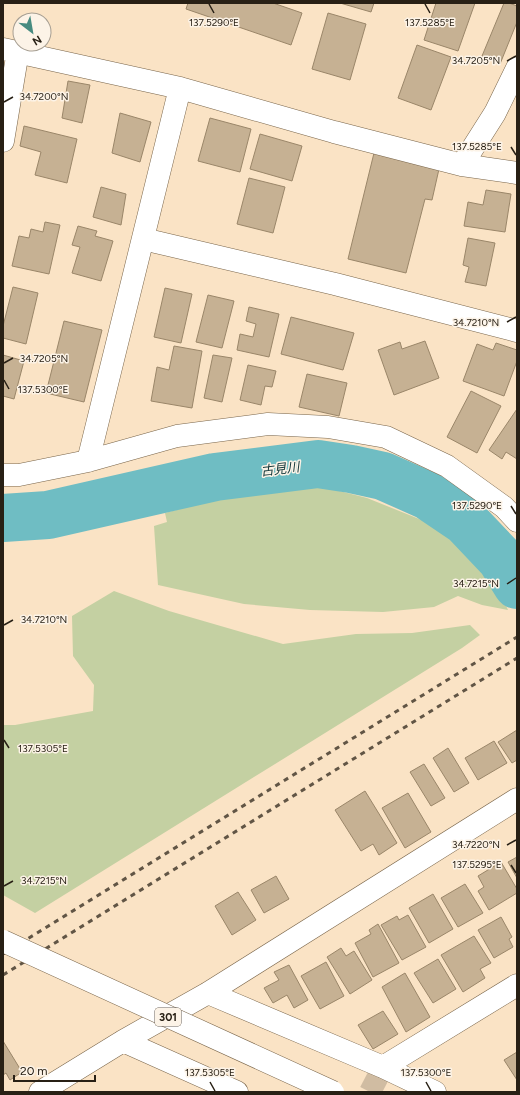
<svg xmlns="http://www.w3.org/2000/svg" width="520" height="1095" viewBox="0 0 520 1095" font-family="Figtree,'Noto Sans JP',sans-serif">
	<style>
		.green { fill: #c4d0a2 }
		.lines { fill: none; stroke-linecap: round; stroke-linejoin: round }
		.river { stroke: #6fbdc3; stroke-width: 48 }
		.building { fill: #c6b193; stroke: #9a8669 }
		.minor-tunnel { stroke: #d0bca2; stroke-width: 22; stroke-dasharray: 22 11; stroke-linecap: butt }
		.minor-casing { stroke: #79654a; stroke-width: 23 }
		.minor { stroke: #fff; stroke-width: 22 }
		.rail { stroke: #615545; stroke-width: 3; stroke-dasharray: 5 5; stroke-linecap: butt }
		.trunk-bridge-casing { stroke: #79654a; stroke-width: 23; stroke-linecap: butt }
		.trunk-bridge { stroke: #fff; stroke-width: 22 }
		.ticks { fill: none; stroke: #282015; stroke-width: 1.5 }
		.labels { text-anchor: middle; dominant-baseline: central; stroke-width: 3; stroke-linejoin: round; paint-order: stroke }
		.shield { fill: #fcf3e7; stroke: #685f54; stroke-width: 1 }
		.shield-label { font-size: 11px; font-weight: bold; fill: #282015 }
		.water-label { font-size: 13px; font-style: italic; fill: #0e3437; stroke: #fcf3e7 }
		.ticks-label { font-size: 10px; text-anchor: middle; fill: #282015; stroke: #fcf3e7; stroke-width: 3; stroke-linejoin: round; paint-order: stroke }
	</style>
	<rect width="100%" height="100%" fill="#fae3c5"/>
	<!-- green -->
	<path class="green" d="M 300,481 L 367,498 L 454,533 L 491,574 L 508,610 L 482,605 L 458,596 L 434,607 L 383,612 L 310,610 L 244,604 L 158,585 L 154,526 L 167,522 L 165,513 L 253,489 Z
		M 114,591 L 169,611 L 283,644 L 356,634 L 412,633 L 470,625 L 480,635 L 462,648 L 35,913 L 3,895 L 3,725 L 15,725 L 93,711 L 94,685 L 73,656 L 72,616 Z"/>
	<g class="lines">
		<!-- river -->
		<path class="river" d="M 3,518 L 48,515 L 215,477 L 318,464 L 351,469 L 383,476 L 428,496 L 465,521 L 501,559 L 517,585"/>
	</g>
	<!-- building -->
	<path class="building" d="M 188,3 L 273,3 L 302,13 L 291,45 L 186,9 Z
		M 340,3 L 374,3 L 371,12 Z
		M 436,3 L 475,3 L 458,51 L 424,40 Z
		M 504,3 L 509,3 L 517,6 L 517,22 L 500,64 L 482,56 Z
		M 328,13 L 366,24 L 350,80 L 312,69 Z
		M 417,45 L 451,57 L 431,110 L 398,98 Z
		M 68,81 L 90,85 L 82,123 L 62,118 Z
		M 120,113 L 151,122 L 140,162 L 112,153 Z
		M 210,118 L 251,129 L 240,172 L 198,161 Z
		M 24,126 L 77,139 L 67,183 L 35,175 L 41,152 L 20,146 Z
		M 260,134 L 302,146 L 292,181 L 250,169 Z
		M 374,153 L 439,169 L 432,200 L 425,199 L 406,273 L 348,259 Z
		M 249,178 L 285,187 L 273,233 L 237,224 Z
		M 101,187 L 126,194 L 121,225 L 93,217 Z
		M 486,190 L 511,194 L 505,232 L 464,226 L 468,202 L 483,205 Z
		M 45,222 L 60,225 L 49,274 L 12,266 L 19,236 L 29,238 L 31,229 L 43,232 Z
		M 78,226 L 97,231 L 95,236 L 113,241 L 101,281 L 72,273 L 80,247 L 72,245 Z
		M 468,238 L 495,243 L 486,286 L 465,282 L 469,267 L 463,265 Z
		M 13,287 L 38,293 L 26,344 L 3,338 L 3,326 Z
		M 165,288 L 192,294 L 181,343 L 154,337 Z
		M 208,295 L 234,301 L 222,348 L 196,342 Z
		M 249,307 L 279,314 L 269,357 L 237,350 L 240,334 L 253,337 L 256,324 L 246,321 Z
		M 291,317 L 354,333 L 343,370 L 281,354 Z
		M 64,321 L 102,330 L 84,402 L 46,393 Z
		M 425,341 L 439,378 L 394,395 L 378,350 L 400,342 L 402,349 Z
		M 496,343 L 517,350 L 517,361 L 504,396 L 463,381 L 477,344 L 493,350 Z
		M 174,346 L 202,351 L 192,408 L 151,401 L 157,367 L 169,370 Z
		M 3,355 L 24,361 L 14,399 L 3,396 Z
		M 213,355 L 232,358 L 222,402 L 204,398 Z
		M 248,365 L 276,371 L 272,387 L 265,386 L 261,405 L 240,400 Z
		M 307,374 L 347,383 L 339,416 L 299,407 Z
		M 471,391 L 501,406 L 477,453 L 447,437 Z
		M 517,409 L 517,459 L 506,452 L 502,459 L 489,450 Z
		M 517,730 L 517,760 L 512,763 L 498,742 Z
		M 494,741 L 507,763 L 478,780 L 465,758 Z
		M 448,748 L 469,783 L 454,792 L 433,758 Z
		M 424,764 L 445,798 L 431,806 L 410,772 Z
		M 365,791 L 397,843 L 379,855 L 373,844 L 361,851 L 335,810 Z
		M 408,793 L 431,832 L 405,848 L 382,808 Z
		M 517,857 L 517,878 L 508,862 Z
		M 501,862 L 517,889 L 517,893 L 489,910 L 478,891 L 484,887 L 478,876 Z
		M 276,876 L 289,899 L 264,913 L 251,890 Z
		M 465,884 L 483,913 L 458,927 L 441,898 Z
		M 238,892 L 256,920 L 232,935 L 215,906 Z
		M 433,894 L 453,929 L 429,943 L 409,908 Z
		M 408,915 L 426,947 L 402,960 L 381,925 L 397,916 L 399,920 Z
		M 501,917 L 512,937 L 509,939 L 513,947 L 494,958 L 478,930 Z
		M 378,924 L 399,963 L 373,977 L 355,943 L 371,934 L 369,930 Z
		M 474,936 L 491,963 L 480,969 L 485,978 L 463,992 L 441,955 Z
		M 341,948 L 346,956 L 354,951 L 372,980 L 350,994 L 327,957 Z
		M 438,959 L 456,989 L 433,1003 L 414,973 Z
		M 326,962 L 344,996 L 320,1009 L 301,976 Z
		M 289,965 L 308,1000 L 294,1008 L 287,995 L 273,1003 L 264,988 L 279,980 L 274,972 Z
		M 405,973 L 430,1017 L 406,1032 L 382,987 Z
		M 383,1011 L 398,1034 L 373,1049 L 358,1025 Z
		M 3,1041 L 22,1072 L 10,1080 L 6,1073 L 3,1075 Z
		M 517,1052 L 517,1080 L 504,1060 Z"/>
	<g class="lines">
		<!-- minor-tunnel -->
		<path class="minor-tunnel" d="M 370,1092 L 383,1067"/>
		<!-- minor casing -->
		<g class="minor-casing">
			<path id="minor" d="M 3,49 L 180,88 L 334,132 L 462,165 L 517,173
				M 3,141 L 18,51
				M 462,165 L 495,113 L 517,68
				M 143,239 L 335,284 L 517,331
				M 88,461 L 180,88
				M 3,475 L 19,475 L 88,461 L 177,436 L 268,424 L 328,427 L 386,437 L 447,466 L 504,507 L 517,521
				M 208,993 L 383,1067 L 435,1092
				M 123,1041 L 237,1092
				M 383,1067 L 517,985
				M 40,1092 L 123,1041 L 208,993 L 517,799"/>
		</g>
		<!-- minor -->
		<use href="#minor" class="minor"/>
		<!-- rail -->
		<path class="rail" d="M 3,954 L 517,637
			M 3,975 L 517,658"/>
		<!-- trunk-bridge casing -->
		<g class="trunk-bridge-casing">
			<path id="trunk-bridge" d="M 3,941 L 333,1092"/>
		</g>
		<!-- trunk-bridge -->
		<use href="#trunk-bridge" class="trunk-bridge"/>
	</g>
	<!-- ticks -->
	<path class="ticks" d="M 209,4 L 214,13M 425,4 L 430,13M 507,61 L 516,56M 4,102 L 13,97M 511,147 L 516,155M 507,322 L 516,317M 4,363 L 13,358M 4,380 L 9,389M 511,506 L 516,514M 507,584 L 516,578M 4,625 L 13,620M 4,740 L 9,748M 507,845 L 516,840M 511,865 L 516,873M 4,886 L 13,881M 210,1082 L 215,1091M 426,1082 L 431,1091"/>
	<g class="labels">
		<!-- shield labels -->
		<rect class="shield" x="155" y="1008" width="26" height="18" rx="3"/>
		<g class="shield-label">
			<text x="168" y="1017">301</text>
		</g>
		<!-- water labels -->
		<g class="water-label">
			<text transform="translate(280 469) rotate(-7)">古見川</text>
		</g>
	</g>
	<g class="ticks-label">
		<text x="214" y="26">137.5290°E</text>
		<text x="430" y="26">137.5285°E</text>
		<text x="476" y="64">34.7205°N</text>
		<text x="44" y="100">34.7200°N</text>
		<text x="477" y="150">137.5285°E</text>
		<text x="476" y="326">34.7210°N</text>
		<text x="44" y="362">34.7205°N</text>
		<text x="43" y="393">137.5300°E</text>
		<text x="477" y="509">137.5290°E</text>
		<text x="476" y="587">34.7215°N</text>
		<text x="44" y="623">34.7210°N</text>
		<text x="43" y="752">137.5305°E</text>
		<text x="476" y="848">34.7220°N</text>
		<text x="477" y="868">137.5295°E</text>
		<text x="44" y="884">34.7215°N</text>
		<text x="210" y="1076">137.5305°E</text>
		<text x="426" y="1076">137.5300°E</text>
	</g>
	<!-- border -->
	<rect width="520" height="1095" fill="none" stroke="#282015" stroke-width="8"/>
	<!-- north arrow -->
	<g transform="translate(32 32) rotate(149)"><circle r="19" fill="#fcf3e7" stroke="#a79f93"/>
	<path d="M0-3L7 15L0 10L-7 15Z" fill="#478b80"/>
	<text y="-6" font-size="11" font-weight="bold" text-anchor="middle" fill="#282015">N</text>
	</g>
	<!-- scale -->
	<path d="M14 1075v6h81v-6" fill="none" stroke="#282015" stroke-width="2"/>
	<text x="20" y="1075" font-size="12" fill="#282015" stroke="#fcf3e7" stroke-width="3" paint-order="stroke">20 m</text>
</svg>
